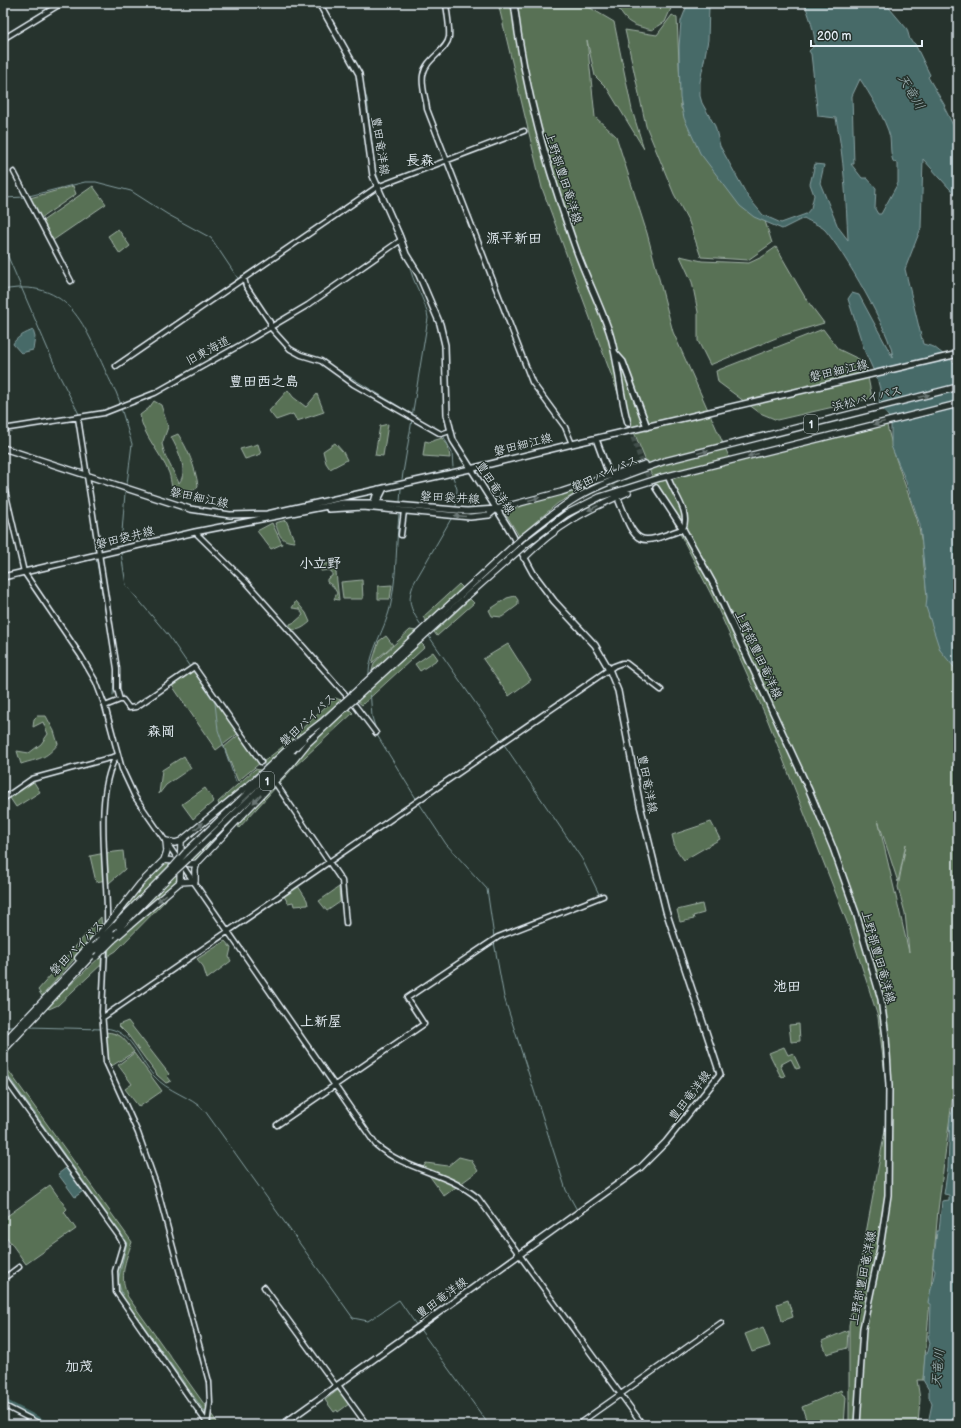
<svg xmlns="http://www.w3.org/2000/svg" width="961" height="1428" viewBox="0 0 961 1428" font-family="'Balsamiq Sans','Klee One',sans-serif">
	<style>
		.green { fill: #597155; stroke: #a0b1a6; fill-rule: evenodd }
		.water { fill: #466a68; stroke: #87a0a2; fill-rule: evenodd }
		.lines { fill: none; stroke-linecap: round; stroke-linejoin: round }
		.stream { stroke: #87a0a2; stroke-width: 1 }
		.river { stroke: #466a68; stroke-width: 7 }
		.minor-tunnel { stroke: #43504b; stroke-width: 4; stroke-dasharray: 4 2; stroke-linecap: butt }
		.major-tunnel { stroke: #43504b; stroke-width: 5; stroke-dasharray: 5 2.5; stroke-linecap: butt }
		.minor-casing { stroke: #e8f1f8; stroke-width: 7 }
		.major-casing { stroke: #e8f1f8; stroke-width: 8 }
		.highway-casing { stroke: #e8f1f8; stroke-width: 8 }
		.minor { stroke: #26332d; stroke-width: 4 }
		.major { stroke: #26332d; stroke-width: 5 }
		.highway { stroke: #26332d; stroke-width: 5.5 }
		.highway-bridge-casing { stroke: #e8f1f8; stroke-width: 8; stroke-linecap: butt }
		.highway-bridge { stroke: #26332d; stroke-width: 5.5 }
		.oneway { fill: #6a7674 }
		.labels { text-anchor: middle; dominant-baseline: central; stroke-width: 3; stroke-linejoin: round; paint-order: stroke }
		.shield { fill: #26332d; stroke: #aeb8bb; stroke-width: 1 }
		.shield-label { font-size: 11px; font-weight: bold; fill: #e8f1f8 }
		.street-label { font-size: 12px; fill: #e8f1f8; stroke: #26332d }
		.water-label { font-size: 13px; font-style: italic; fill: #a7bbbe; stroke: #26332d }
		.quarter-label { font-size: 14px; font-weight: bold; fill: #e8f1f8; stroke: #26332d }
	</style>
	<rect width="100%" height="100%" fill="#26332d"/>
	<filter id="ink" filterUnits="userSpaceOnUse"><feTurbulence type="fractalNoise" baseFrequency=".025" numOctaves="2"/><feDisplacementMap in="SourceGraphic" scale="8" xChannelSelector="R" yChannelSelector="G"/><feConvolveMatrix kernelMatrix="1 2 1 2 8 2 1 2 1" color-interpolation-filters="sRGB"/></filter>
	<g filter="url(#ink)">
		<!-- green -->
		<path class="green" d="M 498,3 L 582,3 L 614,22 L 632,110 L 644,149 L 607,88 L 595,76 L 587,40 L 595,117 L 616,136 L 647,233 L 673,332 L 731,461 L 886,422 L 895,456 L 917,519 L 922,543 L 929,617 L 958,672 L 958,792 L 953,797 L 953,819 L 958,795 L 958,924 L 956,908 L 955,953 L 956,956 L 958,929 L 958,1054 L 938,1210 L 923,1380 L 917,1380 L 920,1399 L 918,1425 L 849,1425 L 849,1325 L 889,1109 L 878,1017 L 849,927 L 768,721 L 714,600 L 658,491 L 618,393 L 571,267 L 542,188 ZM 878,820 L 898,882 L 906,844 L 898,887 L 905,913 L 909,952 Z
			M 616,3 L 671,3 L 672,6 L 665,22 L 652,30 C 631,25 625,23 616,3 Z
			M 672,15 L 677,18 L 681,108 L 761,219 L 765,221 L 772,243 L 748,260 L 701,257 L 689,222 L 674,194 L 646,126 L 625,30 L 657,35 Z
			M 73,186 L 76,194 L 41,218 L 30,198 Z
			M 93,186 L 106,204 L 52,241 L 41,222 Z
			M 118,229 L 130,246 L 120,254 L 108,236 Z
			M 776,247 L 806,299 L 824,323 L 781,336 L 710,365 L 698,341 L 698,312 L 692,282 L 680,256 L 702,261 L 749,263 L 762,257 Z
			M 823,329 L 838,349 L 865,362 L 872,398 L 777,420 L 760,413 L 718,382 L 716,371 Z
			M 288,390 L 293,397 L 306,407 L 317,394 L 324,412 L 297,421 L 293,414 L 276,420 L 269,411 Z
			M 154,401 L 161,405 L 168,427 L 162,444 L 165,455 L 179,483 C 189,471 178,450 171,437 L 178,434 C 188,449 195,467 198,485 L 197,488 L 184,495 L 177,495 C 170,489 172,482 169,473 C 161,453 143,436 140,415 L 149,408 Z
			M 388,424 L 383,456 L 375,455 L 380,426 Z
			M 442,438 L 448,445 L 450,458 L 423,456 L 425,441 L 429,442 Z
			M 335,443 L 343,452 L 347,460 L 330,469 L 326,463 L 323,451 Z
			M 258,444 L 261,454 L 245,459 L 240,449 Z
			M 594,484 L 558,503 L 519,536 L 505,513 L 505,510 Z
			M 286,520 L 295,542 C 280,541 280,536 275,523 Z
			M 272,523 L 282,544 L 271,549 L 257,531 Z
			M 335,563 L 339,600 L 334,599 L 337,593 L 333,586 L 327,582 L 327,579 L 332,576 L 332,572 L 329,570 L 321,571 L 320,568 L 325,564 Z
			M 362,580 L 363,599 L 343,599 L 341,582 Z
			M 459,584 L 463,588 L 426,621 L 423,617 Z
			M 392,585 L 390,599 L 378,599 L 378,586 Z
			M 515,596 L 518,600 L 518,605 L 502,617 L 492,616 L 489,610 L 507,598 Z
			M 470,599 L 474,603 L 437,636 L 434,632 Z
			M 296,601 L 306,613 L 310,622 C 304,627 298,632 290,629 L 290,624 L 295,622 L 303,615 L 300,609 L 292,608 Z
			M 410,630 L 416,631 L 372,671 L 374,663 Z
			M 386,636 L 393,645 L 372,663 L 379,641 Z
			M 421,643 L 425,647 L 362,705 L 357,701 Z
			M 508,644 L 531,680 L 509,696 L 483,659 Z
			M 433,652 L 438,659 L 420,671 L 415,664 Z
			M 194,667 L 240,732 L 216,750 L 171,684 Z
			M 335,698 L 341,700 L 265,767 L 263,762 L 281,748 Z
			M 349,709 L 353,713 L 294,767 L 239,828 L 238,824 L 313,742 Z
			M 37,716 L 46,716 L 54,731 L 58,744 C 45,760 39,758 21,764 L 17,751 L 29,753 L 41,744 L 48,734 L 43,722 L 33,727 L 34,719 Z
			M 241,733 L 260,763 L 238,781 L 224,747 Z
			M 184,756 L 191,768 L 166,785 L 159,794 L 162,770 Z
			M 255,769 L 260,770 L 219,805 L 218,802 Z
			M 32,779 L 40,792 L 16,807 L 8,795 Z
			M 205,788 L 214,801 L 193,819 L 182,804 Z
			M 259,792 L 232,827 L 197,862 L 190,861 Z
			M 711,822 L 720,839 L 684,860 L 675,848 L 672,835 Z
			M 123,851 L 125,869 L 108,884 L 106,853 Z
			M 105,853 L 106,880 L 96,882 L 90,856 Z
			M 164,863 L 171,863 L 121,915 L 120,912 Z
			M 180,870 L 180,882 L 116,935 Z
			M 298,886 L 307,900 L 308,905 L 294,906 L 293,902 L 288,903 L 284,896 Z
			M 339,887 L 340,902 L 327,911 L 319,901 Z
			M 166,897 L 166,900 L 116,951 L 108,956 L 109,948 Z
			M 702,904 L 704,913 L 693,916 L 694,919 L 680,922 L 677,910 Z
			M 101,917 L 102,928 L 42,996 L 38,990 Z
			M 225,941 L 231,948 L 229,957 L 231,961 L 207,979 L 203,966 L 197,959 Z
			M 103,954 L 104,962 L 58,1005 L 49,1009 L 47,1007 Z
			M 128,1021 L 169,1074 L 167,1076 L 171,1081 L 166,1083 L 157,1075 L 128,1035 L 118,1025 Z
			M 799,1024 L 800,1041 L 791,1042 L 789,1025 Z
			M 105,1032 C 122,1033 124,1039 134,1052 L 110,1067 Z
			M 784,1047 L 788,1055 L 793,1053 L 800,1068 L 796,1069 L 791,1059 L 780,1065 L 785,1076 L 781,1077 L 769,1053 Z
			M 134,1053 L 162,1091 L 139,1107 L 125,1089 L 132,1084 L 118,1065 Z
			M 3,1063 L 132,1242 C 125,1262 119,1276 128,1297 L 219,1425 L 209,1425 L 116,1292 L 115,1274 L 123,1244 L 3,1076 Z
			M 459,1157 L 471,1160 L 478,1171 L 444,1196 L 426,1171 L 422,1169 L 426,1163 L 448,1166 Z
			M 50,1185 L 67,1209 L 64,1212 L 76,1229 L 26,1264 L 3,1232 L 3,1219 Z
			M 788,1300 L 793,1317 L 782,1321 L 777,1304 Z
			M 763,1327 L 770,1346 L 752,1352 L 745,1334 Z
			M 848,1330 L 847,1348 L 827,1354 L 822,1341 Z
			M 338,1390 L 349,1404 L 338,1412 L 337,1410 L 334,1412 L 325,1400 Z
			M 841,1390 L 842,1394 L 846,1397 L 844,1425 L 808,1425 L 802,1407 Z"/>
		<!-- water -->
		<path class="water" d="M 688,3 L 712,3 L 709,6 L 708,40 L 700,82 L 700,96 L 702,103 L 715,126 L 720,146 L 748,197 L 763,215 L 781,223 L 806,214 L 811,208 L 814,195 L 810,184 L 815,164 L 824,165 L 820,183 L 838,227 L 848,240 C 846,199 844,158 836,118 L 818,116 L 811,54 L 809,51 L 815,45 C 815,33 809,14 804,3 L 885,3 L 907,29 L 910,40 L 915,44 L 930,75 L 928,77 L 945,106 L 944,107 L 953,125 L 958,127 L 958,198 L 923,159 L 921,228 L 905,269 L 923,344 L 934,347 L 958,366 L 958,500 L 956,500 L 958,672 L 940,650 L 926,607 L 927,597 L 920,525 L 905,479 L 891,446 L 891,425 L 889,417 L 879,405 L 880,389 L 877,378 L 865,352 L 848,299 L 852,293 L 859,295 L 893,358 C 892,334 842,249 825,230 C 820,225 810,222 804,218 L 782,229 L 754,217 L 740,206 L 700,153 L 684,118 L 680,98 L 679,47 L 681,21 ZM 860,79 C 869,93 886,120 890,137 C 891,145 890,153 893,161 L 898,164 L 898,183 L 881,214 L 878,214 L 875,209 L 876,188 L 867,178 L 862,178 L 851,164 L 854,164 L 852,96 Z
			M 33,330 L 35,337 L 33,350 L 21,353 L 13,344 C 16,337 26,333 33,330 Z
			M 958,1070 L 958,1425 L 926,1425 L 926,1423 L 928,1423 L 932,1404 L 929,1397 L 929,1390 L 923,1380 L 925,1354 L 928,1352 L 930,1343 L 928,1336 L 930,1333 L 931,1304 L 928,1303 L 935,1271 L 933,1267 L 937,1231 L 939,1231 L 942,1201 L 949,1200 L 949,1195 L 944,1194 L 948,1167 L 950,1118 L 954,1106 L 954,1085 Z
			M 66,1168 L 83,1191 L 75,1197 L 58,1174 Z"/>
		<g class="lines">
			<!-- stream -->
			<path class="stream" d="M 315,3 L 337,40
				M 364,91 L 367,99 L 375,169 L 380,184
				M 381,187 L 402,233 L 407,248
				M 29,196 L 85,182 L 96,182 L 131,191 L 167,214 L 211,238 L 239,280
				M 3,198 L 26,197
				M 3,245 L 59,375 L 80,416
				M 409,263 C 412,284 426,299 428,318 L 412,417
				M 241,283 L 245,288
				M 3,290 C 78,275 88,341 116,392 L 121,405
				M 247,291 L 268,324
				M 325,362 L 440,431
				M 121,408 L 132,444 L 127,484
				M 81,419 L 89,473
				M 443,435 L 452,453 L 453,467
				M 453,477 L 457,489 L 456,506
				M 402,479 L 412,420
				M 86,480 L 96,554
				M 400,502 L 401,489
				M 121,545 L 125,493
				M 121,553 L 126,585 L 168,635 L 190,667
				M 96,557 L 115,668 L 113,695
				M 423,628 C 411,610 406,603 414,583 L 451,519
				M 428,635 L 502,741
				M 192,669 L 215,703 L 218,730 L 236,782
				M 369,676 C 368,652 387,627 391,603 C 397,574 396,543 399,514
				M 370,689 L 372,717 L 376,730
				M 377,735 L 417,800
				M 503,743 L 582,859 L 599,894
				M 419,803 L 446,844 L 487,889 L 494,937
				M 494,942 L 504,997 L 566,1190 L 577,1210
				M 3,1027 L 14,1027
				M 29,1027 L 102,1029
				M 105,1028 C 132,1030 138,1059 154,1076 C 168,1092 190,1096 205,1111 L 353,1318 L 368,1321 L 399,1300 L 417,1326
				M 3,1069 L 127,1242 L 118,1281 L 123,1297 L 207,1415
				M 419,1328 L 489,1425
				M 210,1419 L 214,1425"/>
			<!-- river -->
			<path class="river" d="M 3,1402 L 47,1425"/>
			<!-- minor-tunnel -->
			<path class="minor-tunnel" d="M 261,762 L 273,780"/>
			<!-- major-tunnel -->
			<path class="major-tunnel" d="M 628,423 L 644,469 L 656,488
				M 607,469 L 616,495"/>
			<!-- minor casing -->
			<g class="minor-casing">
				<path id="minor" d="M 446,3 C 447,14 450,27 449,37 C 447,51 426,58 423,75 C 421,86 426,98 427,109 L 532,382 L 565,427 L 572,444
					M 3,39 L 62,3
					M 14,172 L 71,281
					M 244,278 L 246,286 L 270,322 L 270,327 L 290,349 L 301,355 L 321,361 L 353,384 L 441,434 L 450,431
					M 116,366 L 377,187 L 524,131
					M 78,418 L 117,669 L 117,689 L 120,700 L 123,700 L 129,708 L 136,707 L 194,667 L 261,762
					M 3,429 L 104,413 L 155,393 L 242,344 L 308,305 L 401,240
					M 668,477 C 673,493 691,512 683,529
					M 3,482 L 24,572 L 81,656 L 96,682 L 105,706 L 122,769 L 135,797 L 376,1145 C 406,1171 447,1172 478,1198 L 643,1425
					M 195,532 L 247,583 L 346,695
					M 401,535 L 404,511
					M 354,704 L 376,733
					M 105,706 L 120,700
					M 276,784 L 342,881 L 346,923
					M 3,799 L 32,779 L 117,756
					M 107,925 C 109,877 92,796 117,755
					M 105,948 L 102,1012 L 106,1062 L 138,1133 L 156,1184 L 209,1382 L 210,1403 L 207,1425
					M 102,1018 L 614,666 L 622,663 L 626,663 L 661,690
					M 3,1076 L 118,1235 L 123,1244 L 115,1271 L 116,1292 L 207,1423
					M 277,1125 L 424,1024 L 407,998 L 498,937 L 603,896
					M 3,1279 L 19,1267
					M 264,1287 L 336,1386
					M 338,1385 L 367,1425
					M 3,1405 L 42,1425
					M 577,1425 L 721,1323"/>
			</g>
			<!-- major casing -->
			<g class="major-casing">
				<path id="major" d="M 514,3 C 524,89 548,171 577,252 C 587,279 600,305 609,331 C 619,361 619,393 628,423
					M 615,353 L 623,362 L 647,427
					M 596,439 L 607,469
					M 3,448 L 190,509 L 230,515 L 267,514 L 470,469 L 572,444 L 958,354
					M 656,488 L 683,529 L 714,585 L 809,790 L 833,848 L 856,913 L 881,999 L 886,1037 L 889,1086 L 888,1195 L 880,1248 L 863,1328 L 857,1425
					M 619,501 C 637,546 637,546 683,529
					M 376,504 L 384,488
					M 373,505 L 378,489
					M 329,509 L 363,507 L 470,517 L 489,515 L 496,509
					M 3,577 L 195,532 L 343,503 L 373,503 L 467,511 L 497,509
					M 282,1425 L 640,1168 L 666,1142 L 720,1074 L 666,911 L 640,805 L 618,691 L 609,669 L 595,645 L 554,601 L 533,573 L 508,527 L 453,440 L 447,415 L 445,345 L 440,324 L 419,275 L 406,254 L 400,237 L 373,176 L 359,74 L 319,3"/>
			</g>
			<!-- highway casing -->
			<g class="highway-casing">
				<path id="highway" d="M 497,509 L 561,492 L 645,464
					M 522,538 C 540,524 557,509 576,498 C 604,482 635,472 665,461 L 958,387
					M 526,544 L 566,514 L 600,497 L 660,478 L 958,404
					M 524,558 C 557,525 586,510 628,492
					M 353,694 L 460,595
					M 356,698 L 465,598
					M 319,725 L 343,703
					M 309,742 L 347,706
					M 186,852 L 303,740
					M 190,857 L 294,756
					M 164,860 C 175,860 186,866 197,863
					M 180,882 L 181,841
					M 114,917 L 140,884 L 164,860 L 167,851 L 166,841 L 175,843 L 181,841 L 256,779 L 292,745 L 321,723
					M 114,926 L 173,867
					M 113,934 L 175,871
					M 113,940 L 180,882 L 195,881 L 195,869 L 197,863 L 289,766 L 311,739
					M 78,958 L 99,934
					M 3,1043 L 95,946
					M 3,1051 L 97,950"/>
			</g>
			<!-- minor -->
			<use href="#minor" class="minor"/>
			<!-- major -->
			<use href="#major" class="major"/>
			<!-- highway -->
			<use href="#highway" class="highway"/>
			<!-- highway-bridge casing -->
			<g class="highway-bridge-casing">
				<path id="highway-bridge" d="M 460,595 L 522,538
					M 465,598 L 526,544
					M 343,703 L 353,694
					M 347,706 L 356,698
					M 173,867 L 186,852
					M 175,871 L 190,857
					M 99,934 L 114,917
					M 95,946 L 114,926
					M 97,950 L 113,934
					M 96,957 L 113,940"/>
			</g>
			<!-- highway-bridge -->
			<use href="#highway-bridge" class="highway-bridge"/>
		</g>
		<!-- one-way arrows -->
		<defs><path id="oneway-solid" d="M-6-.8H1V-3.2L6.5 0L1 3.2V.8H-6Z"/></defs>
		<g class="oneway">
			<use href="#oneway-solid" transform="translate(924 396) rotate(-14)"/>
			<use href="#oneway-solid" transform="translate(879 423) rotate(166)"/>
			<use href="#oneway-solid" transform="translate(703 452) rotate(-14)"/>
			<use href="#oneway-solid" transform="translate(753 455) rotate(166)"/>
			<use href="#oneway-solid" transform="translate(534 499) rotate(-15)"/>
			<use href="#oneway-solid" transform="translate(593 508) rotate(155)"/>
			<use href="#oneway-solid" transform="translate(460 516) rotate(-175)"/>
			<use href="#oneway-solid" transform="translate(257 799) rotate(134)"/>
			<use href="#oneway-solid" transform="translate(199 826) rotate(-39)"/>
			<use href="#oneway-solid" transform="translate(162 898) rotate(141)"/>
		</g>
	</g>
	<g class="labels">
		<!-- shield labels -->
		<g class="shield">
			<rect x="804" y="415" width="14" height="18" rx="3"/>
			<rect x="260" y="772" width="14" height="18" rx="3"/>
		</g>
		<g class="shield-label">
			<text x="811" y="424">1</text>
			<text x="267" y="781">1</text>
		</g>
		<!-- street labels -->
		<g class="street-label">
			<text transform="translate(380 146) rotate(81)">豊田竜洋線</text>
			<text transform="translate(563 178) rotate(72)">上野部豊田竜洋線</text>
			<text transform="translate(208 351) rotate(-28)">旧東海道</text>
			<text transform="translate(839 371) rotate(-13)">磐田細江線</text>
			<text transform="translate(867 399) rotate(-14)">浜松バイパス</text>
			<text transform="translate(523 445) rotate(-14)">磐田細江線</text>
			<text transform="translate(605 474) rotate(-24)">磐田バイパス</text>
			<text transform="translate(495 488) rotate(57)">豊田竜洋線</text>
			<text transform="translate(199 498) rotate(12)">磐田細江線</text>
			<text transform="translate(450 498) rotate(3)">磐田袋井線</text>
			<text transform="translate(125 538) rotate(-14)">磐田袋井線</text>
			<text transform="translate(758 655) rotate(65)">上野部豊田竜洋線</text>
			<text transform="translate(308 720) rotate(-43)">磐田バイパス</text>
			<text transform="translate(647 784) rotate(79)">豊田竜洋線</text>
			<text transform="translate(77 948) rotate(-46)">磐田バイパス</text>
			<text transform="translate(878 957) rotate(74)">上野部豊田竜洋線</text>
			<text transform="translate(690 1096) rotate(-52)">豊田竜洋線</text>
			<text transform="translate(863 1278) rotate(-79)">上野部豊田竜洋線</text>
			<text transform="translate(442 1298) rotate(-36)">豊田竜洋線</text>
		</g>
		<!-- water labels -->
		<g class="water-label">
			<text transform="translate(911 92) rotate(59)">天竜川</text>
			<text transform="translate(938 1368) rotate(-84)">天竜川</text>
		</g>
		<!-- quarter labels -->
		<g class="quarter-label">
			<text x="420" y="160">長森</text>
			<text x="514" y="238">源平新田</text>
			<text x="264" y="381">豊田西之島</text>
			<text x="320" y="563">小立野</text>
			<text x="161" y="731">森岡</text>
			<text x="787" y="986">池田</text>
			<text x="321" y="1021">上新屋</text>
			<text x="79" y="1366">加茂</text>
		</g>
	</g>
	<!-- margin -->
	<rect width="961" height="1428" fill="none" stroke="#26332d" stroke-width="16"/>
	<rect x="8" y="8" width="945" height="1412" fill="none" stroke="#e8f1f8" stroke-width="1.5" filter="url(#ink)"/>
	<!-- scale -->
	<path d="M811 40v6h111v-6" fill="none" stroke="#e8f1f8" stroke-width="2"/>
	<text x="817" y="40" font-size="12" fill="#e8f1f8" stroke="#26332d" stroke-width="3" paint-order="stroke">200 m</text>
</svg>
